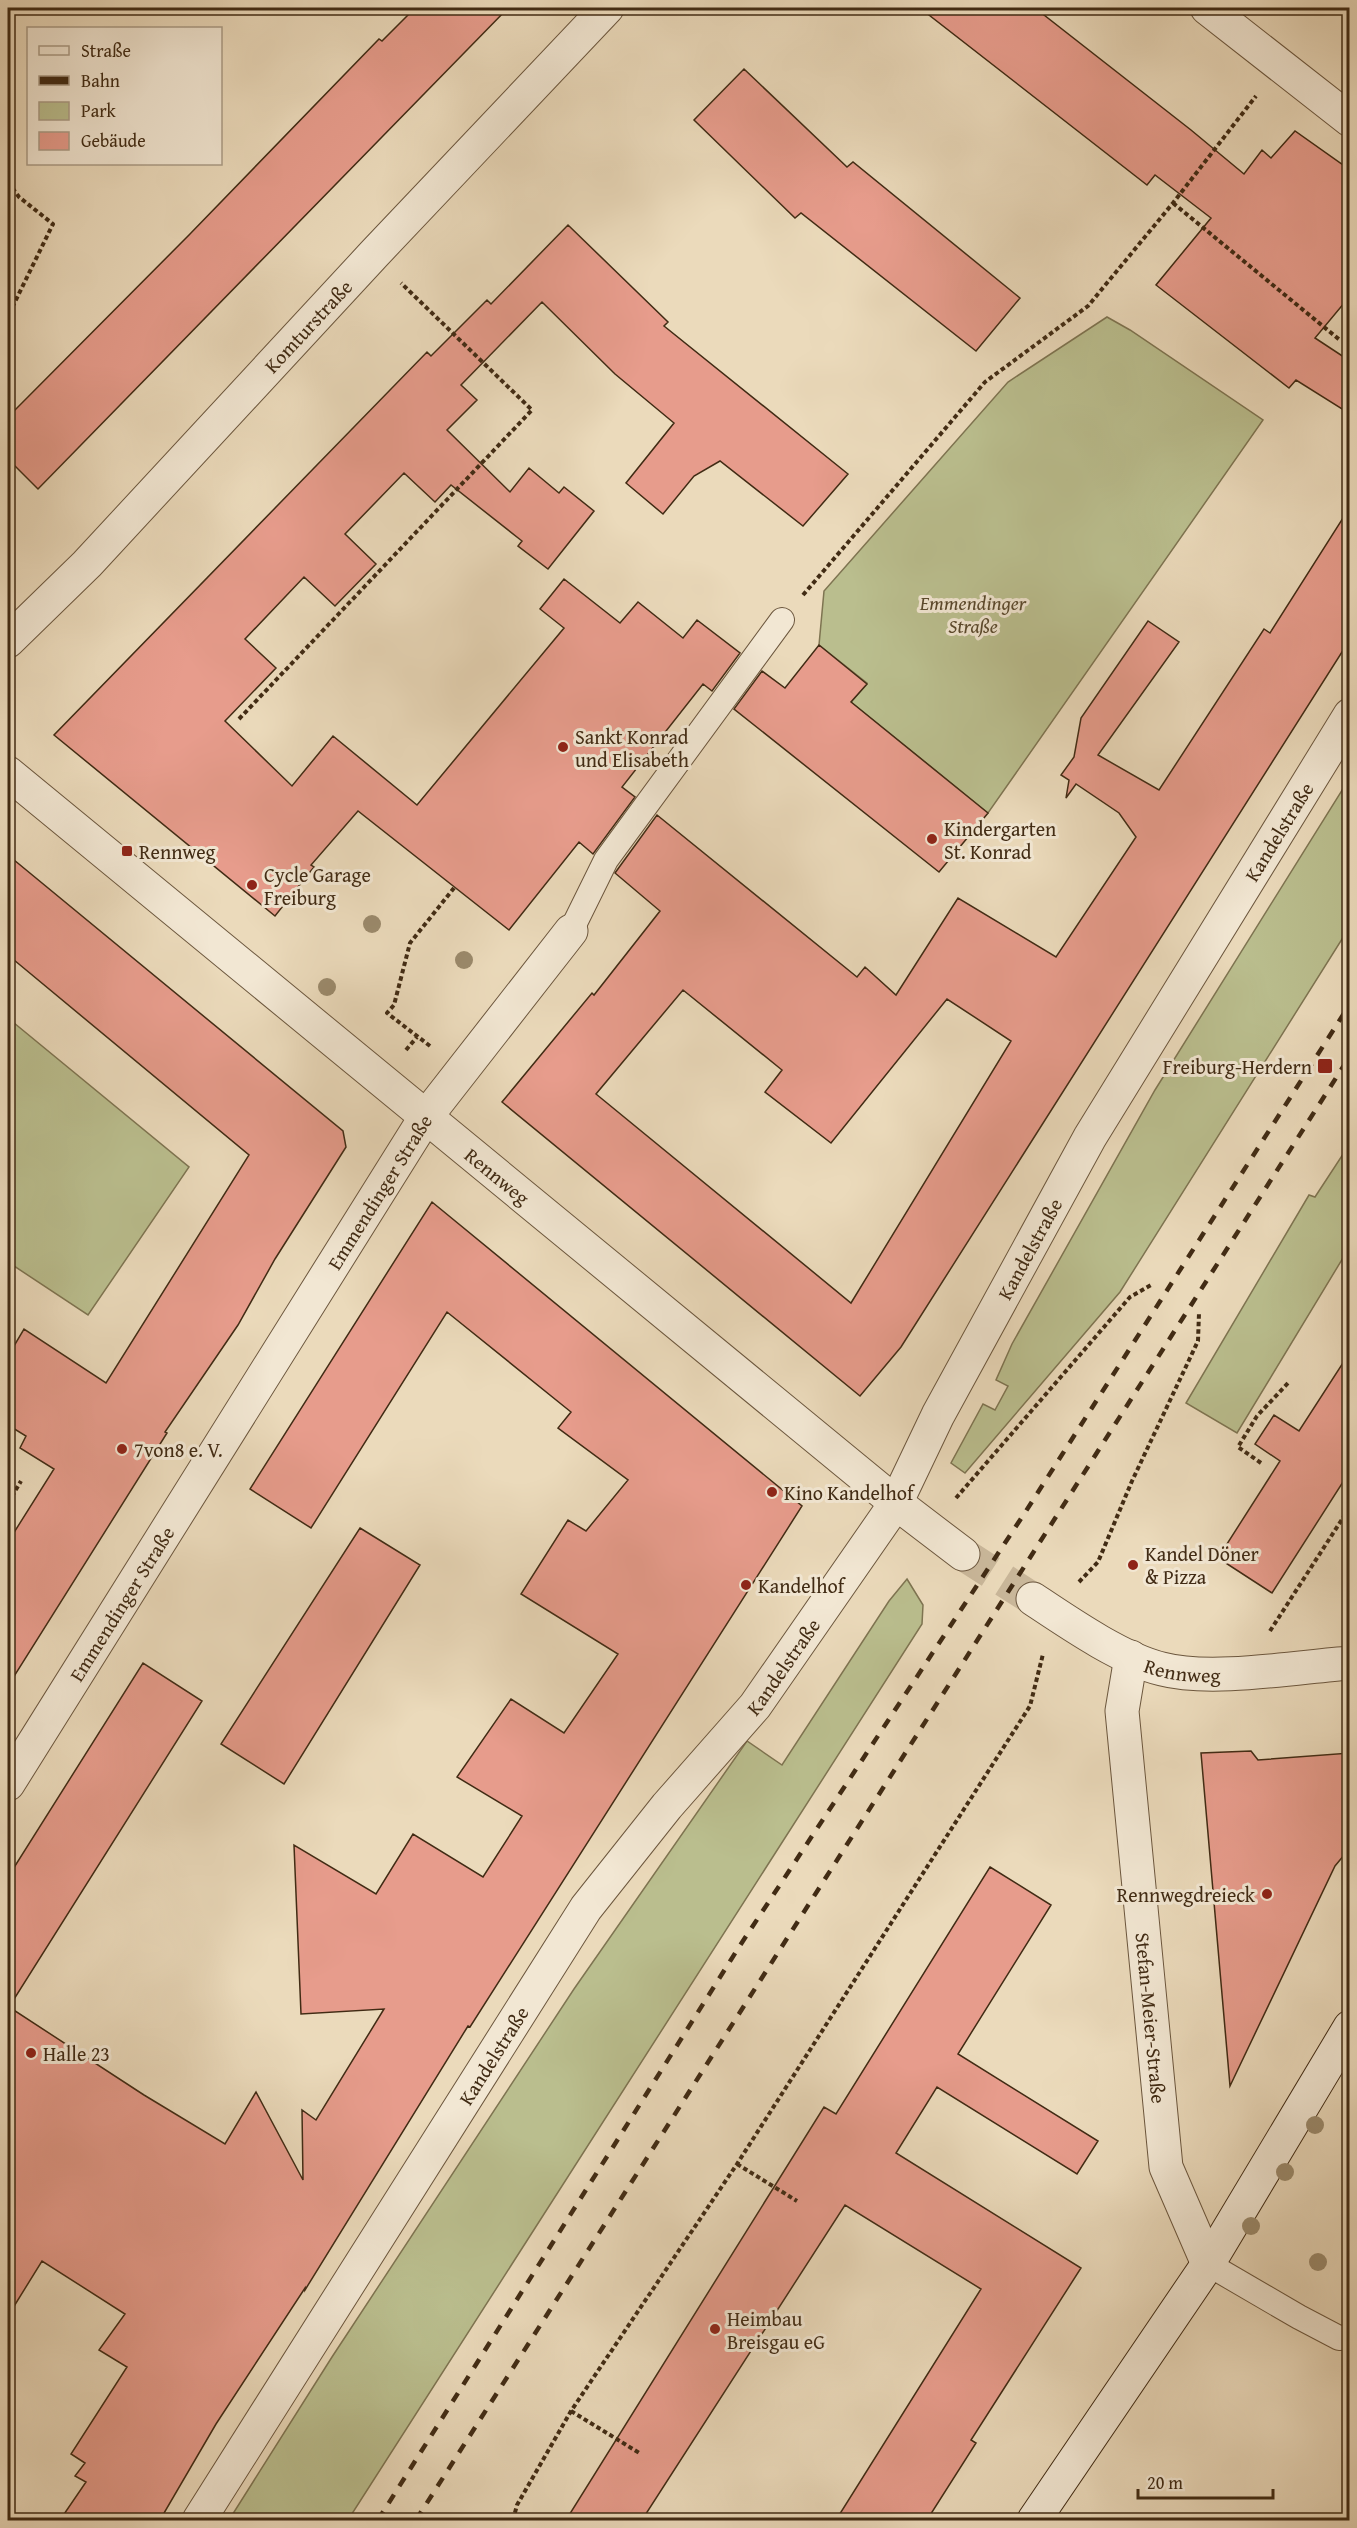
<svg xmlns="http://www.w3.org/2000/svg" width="1357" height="2528" viewBox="0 0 1357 2528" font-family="'Gentium Book Plus',serif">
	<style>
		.green { fill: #babe8e; stroke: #7e7451; stroke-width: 1.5 }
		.building { fill: #e79c8c; stroke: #412b14; stroke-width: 1.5; fill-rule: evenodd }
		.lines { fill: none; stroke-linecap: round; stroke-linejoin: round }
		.tertiary-tunnel { stroke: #c9b79a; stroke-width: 33; stroke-dasharray: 33 16; stroke-linecap: butt }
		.service-casing { stroke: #6c573e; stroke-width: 26 }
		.minor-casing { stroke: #6c573e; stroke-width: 35 }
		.tertiary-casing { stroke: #6c573e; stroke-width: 35 }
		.secondary-casing { stroke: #412b14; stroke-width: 35 }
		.path { stroke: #412b14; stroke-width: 4; stroke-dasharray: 4.5 3; stroke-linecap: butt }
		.service { stroke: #f2e7d3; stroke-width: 24 }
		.minor { stroke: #f2e7d3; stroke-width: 33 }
		.tertiary { stroke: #f2e7d3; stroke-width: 33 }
		.secondary { stroke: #f2e7d3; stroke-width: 33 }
		.rail { stroke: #412b14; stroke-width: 4.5; stroke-dasharray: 10 10; stroke-linecap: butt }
		.tree { fill: #9b8a6c }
		.poi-dot { fill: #8f2418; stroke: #f2e7d3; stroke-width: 2 }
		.labels { text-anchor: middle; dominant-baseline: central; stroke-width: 6; stroke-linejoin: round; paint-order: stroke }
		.street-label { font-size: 20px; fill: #412b14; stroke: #f2e7d3 }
		.park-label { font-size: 20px; font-style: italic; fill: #59482c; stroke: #f2e7d3 }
		.poi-label { font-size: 20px; fill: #412b14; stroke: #f2e7d3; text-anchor: start }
	</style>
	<rect width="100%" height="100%" fill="#ebdabb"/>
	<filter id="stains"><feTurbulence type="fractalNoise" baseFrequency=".00333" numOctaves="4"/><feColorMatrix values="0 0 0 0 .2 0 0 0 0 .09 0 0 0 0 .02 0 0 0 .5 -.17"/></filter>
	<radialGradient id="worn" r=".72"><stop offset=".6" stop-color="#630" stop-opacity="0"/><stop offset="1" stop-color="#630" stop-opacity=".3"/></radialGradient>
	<!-- green -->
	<path class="green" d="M 1107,317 L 1130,330 L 1263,420 L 988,813 L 851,702 L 867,683 L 819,645 L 824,591 L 1008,382 Z
		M 1349,779 L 1349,928 L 1120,1292 L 965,1473 L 951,1463 L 983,1404 L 995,1410 L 1008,1386 L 996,1380 L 1012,1344 L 1155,1090 Z
		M 8,1018 L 189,1167 L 88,1315 L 8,1262 Z
		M 1349,1145 L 1349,1248 L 1237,1433 L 1186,1403 L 1309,1195 L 1315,1197 Z
		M 907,1579 L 923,1605 L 922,1624 L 348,2520 L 229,2520 L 332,2357 L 574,1989 L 747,1741 L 782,1765 L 889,1601 Z"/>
	<!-- building -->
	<path class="building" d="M 415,8 L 508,8 L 38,489 L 8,459 L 8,417 L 189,235 L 379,39 L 382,41 Z
		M 920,8 L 1035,8 L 1191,130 L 1244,174 L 1262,150 L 1271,158 L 1295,131 L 1350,170 L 1350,296 L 1315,338 L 1350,361 L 1350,414 L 1296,380 L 1289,388 L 1156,285 L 1211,218 L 1155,175 L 1147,185 Z
		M 744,69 L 847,167 L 853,162 L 1020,298 L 976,351 L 801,213 L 795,218 L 694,120 Z
		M 568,225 L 668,322 L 664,326 L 848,474 L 803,526 L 720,461 L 694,476 L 663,514 L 626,483 L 674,423 L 615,374 L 542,302 L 461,385 L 477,400 L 447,430 L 510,492 L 529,468 L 559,493 L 564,487 L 594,511 L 548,569 L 518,546 L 522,541 L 451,485 L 435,502 L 404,473 L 345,534 L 376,564 L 335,606 L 304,577 L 245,639 L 276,668 L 225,721 L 292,786 L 333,736 L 417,805 L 564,628 L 540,609 L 564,579 L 620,623 L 638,602 L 683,638 L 697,620 L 740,653 L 712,691 L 703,684 L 622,787 L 635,797 L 593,854 L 579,842 L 509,930 L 358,811 L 311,865 L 314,867 L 275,916 L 54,735 L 427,352 L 431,356 L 487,300 L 491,304 Z
		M 1350,507 L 1349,641 L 901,1347 L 860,1396 L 502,1102 L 592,993 L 594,995 L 660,911 L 615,873 L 657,815 L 857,977 L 865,967 L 896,995 L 958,898 L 1056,957 L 1136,837 L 1119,813 L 1076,784 L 1066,798 L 1069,780 L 1061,775 L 1074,757 L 1081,718 L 1148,621 L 1179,642 L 1098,755 L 1159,790 L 1264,629 L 1270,633 ZM 683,990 L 782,1070 L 765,1092 L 831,1143 L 947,999 L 1011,1041 L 851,1303 L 596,1094 Z
		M 819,645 L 867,684 L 851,702 L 988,813 L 939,872 L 734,709 L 762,671 L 785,688 Z
		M 8,855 L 343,1131 L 346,1147 L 275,1259 L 238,1325 L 165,1432 L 167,1433 L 8,1686 L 8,1542 L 54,1469 L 20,1448 L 26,1436 L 8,1425 L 8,1356 L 24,1329 L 106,1383 L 249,1155 L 8,955 Z
		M 432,1202 L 802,1506 L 470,2027 L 468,2026 L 305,2290 L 305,2288 L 216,2424 L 160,2520 L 60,2520 L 86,2482 L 75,2476 L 85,2463 L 71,2454 L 127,2367 L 99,2350 L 125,2314 L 42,2261 L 8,2316 L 8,1877 L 143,1663 L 202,1701 L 9,2007 L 144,2095 L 225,2144 L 256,2092 L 303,2180 L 302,2110 L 316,2120 L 384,2009 L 301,2014 L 294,1845 L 376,1894 L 413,1834 L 483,1877 L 522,1816 L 457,1777 L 511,1699 L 564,1733 L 618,1654 L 521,1594 L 568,1520 L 586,1531 L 628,1480 L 558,1428 L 571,1412 L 447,1312 L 311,1528 L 250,1489 Z
		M 1350,1352 L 1350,1471 L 1272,1593 L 1218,1558 L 1280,1461 L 1255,1444 L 1274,1415 L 1299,1431 Z
		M 360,1528 L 420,1565 L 284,1784 L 221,1744 Z
		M 1251,1751 L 1258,1760 L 1350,1753 L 1350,1848 L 1335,1866 L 1230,2086 L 1201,1753 Z
		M 990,1867 L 1051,1905 L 958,2054 L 1098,2141 L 1077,2174 L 937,2087 L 896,2153 L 1081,2268 L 971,2440 L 976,2443 L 927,2520 L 836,2520 L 981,2289 L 845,2205 L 642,2520 L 566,2520 L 824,2107 L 836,2114 Z"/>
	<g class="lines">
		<!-- tertiary-tunnel -->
		<path class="tertiary-tunnel" d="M 963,1554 L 1033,1599"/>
		<!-- service casing -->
		<g class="service-casing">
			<path id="service" d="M 571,931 L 606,860 L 782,620
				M 1208,2264 L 1299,2317 L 1339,2338 L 1350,2337"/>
		</g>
		<!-- minor casing -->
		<g class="minor-casing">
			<g id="minor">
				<path d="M 1207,8 L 1350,120"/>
				<path id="s1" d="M 8,641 L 87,564 L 374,254 L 607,8"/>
				<path id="s2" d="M 8,1784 L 425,1118 L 571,931"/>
				<path id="s3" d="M 199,2520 L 586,1908 L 667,1806 L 755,1706 L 896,1503 L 938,1415 L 1090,1137 L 1350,715"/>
			</g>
		</g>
		<!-- tertiary casing -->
		<g class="tertiary-casing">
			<g id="tertiary">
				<path id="s4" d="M 8,773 L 896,1503 L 963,1554"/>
				<path id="s5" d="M 1033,1599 C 1069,1623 1121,1659 1162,1669 C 1211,1682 1297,1667 1350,1663"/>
				<path id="s6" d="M 1131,1657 L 1122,1711 L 1166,2167 L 1208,2264"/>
			</g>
		</g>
		<!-- secondary casing -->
		<g class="secondary-casing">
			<path id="secondary" d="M 1034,2520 L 1208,2264 L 1350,2027"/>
		</g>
		<!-- path -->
		<path class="path" d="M 8,182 L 19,197 L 53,224 L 8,316
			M 1173,203 L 1341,341
			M 803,595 L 985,382 L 1088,306 L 1173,203 L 1256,96
			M 239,719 L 532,410 L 401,283
			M 430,1046 L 387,1013 L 394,1005 L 410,943 L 454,888
			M 406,1050 L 417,1037
			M 1261,1463 L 1238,1447 L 1257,1416 L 1289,1382
			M 956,1498 L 1130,1297 L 1153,1284
			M 8,1503 L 21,1481
			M 1079,1582 L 1098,1562 L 1132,1481 L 1198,1341 L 1199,1313
			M 1270,1631 L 1350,1507
			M 737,2164 L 797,2201
			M 571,2411 L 641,2454
			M 513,2520 L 517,2505 L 571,2411 L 737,2164 L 1030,1706 L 1043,1654"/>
		<!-- service -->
		<use href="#service" class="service"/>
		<!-- minor -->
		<use href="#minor" class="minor"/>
		<!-- tertiary -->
		<use href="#tertiary" class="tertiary"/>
		<!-- secondary -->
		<use href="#secondary" class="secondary"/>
		<!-- rail -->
		<path class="rail" d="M 378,2520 L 739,1947 L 1026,1511 L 1350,1004
			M 416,2520 L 1350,1056"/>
	</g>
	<!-- trees -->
	<g class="tree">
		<circle cx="372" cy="924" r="9"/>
		<circle cx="464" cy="960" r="9"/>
		<circle cx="327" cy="987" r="9"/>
		<circle cx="1315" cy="2125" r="9"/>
		<circle cx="1285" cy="2172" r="9"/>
		<circle cx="1251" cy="2226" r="9"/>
		<circle cx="1318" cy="2262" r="9"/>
	</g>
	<!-- markers -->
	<g class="poi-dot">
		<circle cx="563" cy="747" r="6"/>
		<circle cx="932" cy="839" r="6"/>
		<rect x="121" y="845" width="12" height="12" rx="3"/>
		<circle cx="252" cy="885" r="6"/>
		<rect x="1317" y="1058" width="16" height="16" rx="3"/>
		<circle cx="122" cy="1449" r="6"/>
		<circle cx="772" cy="1492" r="6"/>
		<circle cx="1133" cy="1565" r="6"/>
		<circle cx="746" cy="1585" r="6"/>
		<circle cx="1267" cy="1894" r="6"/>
		<circle cx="31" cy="2053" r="6"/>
		<circle cx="715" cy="2329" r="6"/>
	</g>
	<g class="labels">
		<!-- street labels -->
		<g class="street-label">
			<text stroke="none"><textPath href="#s1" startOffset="435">Komturstraße</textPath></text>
			<text stroke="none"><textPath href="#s3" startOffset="2008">Kandelstraße</textPath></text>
			<text stroke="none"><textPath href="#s4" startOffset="634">Rennweg</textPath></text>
			<text stroke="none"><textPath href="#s2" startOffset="699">Emmendinger Straße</textPath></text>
			<text stroke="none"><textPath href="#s3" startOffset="1522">Kandelstraße</textPath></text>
			<text stroke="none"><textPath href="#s2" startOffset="213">Emmendinger Straße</textPath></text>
			<text stroke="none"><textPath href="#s3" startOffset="1036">Kandelstraße</textPath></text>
			<text stroke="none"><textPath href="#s5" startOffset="168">Rennweg</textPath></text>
			<text stroke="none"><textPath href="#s6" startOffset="363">Stefan-Meier-Straße</textPath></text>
			<text stroke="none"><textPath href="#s3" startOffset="550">Kandelstraße</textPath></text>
		</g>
		<!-- park labels -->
		<g class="park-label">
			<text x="973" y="602">Emmendinger<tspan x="973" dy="23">Straße</tspan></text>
		</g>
		<!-- poi labels -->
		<g class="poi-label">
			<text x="575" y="736">Sankt Konrad<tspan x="575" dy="23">und Elisabeth</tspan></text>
			<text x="944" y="828">Kindergarten<tspan x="944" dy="23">St. Konrad</tspan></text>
			<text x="139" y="851">Rennweg</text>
			<text x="264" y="874">Cycle Garage<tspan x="264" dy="23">Freiburg</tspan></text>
			<text x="1312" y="1066" text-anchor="end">Freiburg-Herdern</text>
			<text x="134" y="1449">7von8 e. V.</text>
			<text x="784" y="1492">Kino Kandelhof</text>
			<text x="1145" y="1553">Kandel Döner<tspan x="1145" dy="23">&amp; Pizza</tspan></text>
			<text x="758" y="1585">Kandelhof</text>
			<text x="1255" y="1894" text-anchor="end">Rennwegdreieck</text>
			<text x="43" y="2053">Halle 23</text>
			<text x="727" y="2318">Heimbau<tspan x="727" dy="23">Breisgau eG</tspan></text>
		</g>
	</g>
	<!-- margin -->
	<rect width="1357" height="2528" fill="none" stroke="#ebdabb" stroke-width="30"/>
	<rect x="9" y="9" width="1339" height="2510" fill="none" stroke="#412b14" stroke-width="3"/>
	<rect x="15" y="15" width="1327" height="2498" fill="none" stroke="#412b14" stroke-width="1.5"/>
	<!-- legend -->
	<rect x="27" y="27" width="195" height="138" fill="#f2e7d3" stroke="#ab9c87" stroke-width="1.5"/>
	<rect x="39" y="46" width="30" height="9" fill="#f2e7d3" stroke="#ab9c87" stroke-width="1.5"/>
	<text x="81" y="57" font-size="18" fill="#412b14">Straße</text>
	<rect x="39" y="76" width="30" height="9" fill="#412b14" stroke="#ab9c87" stroke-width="1.5"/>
	<text x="81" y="87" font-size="18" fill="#412b14">Bahn</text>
	<rect x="39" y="102" width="30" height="18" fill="#babe8e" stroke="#ab9c87" stroke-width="1.5"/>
	<text x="81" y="117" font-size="18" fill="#412b14">Park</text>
	<rect x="39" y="132" width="30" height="18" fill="#e79c8c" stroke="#ab9c87" stroke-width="1.5"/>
	<text x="81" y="147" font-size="18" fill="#412b14">Gebäude</text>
	<!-- scale -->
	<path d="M1138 2489v9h135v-9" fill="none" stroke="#412b14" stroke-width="3"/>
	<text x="1147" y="2489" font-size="18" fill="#412b14" stroke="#f2e7d3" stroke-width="4.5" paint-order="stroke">20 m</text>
	<rect width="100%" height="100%" filter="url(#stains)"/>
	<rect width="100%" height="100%" fill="url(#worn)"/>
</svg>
